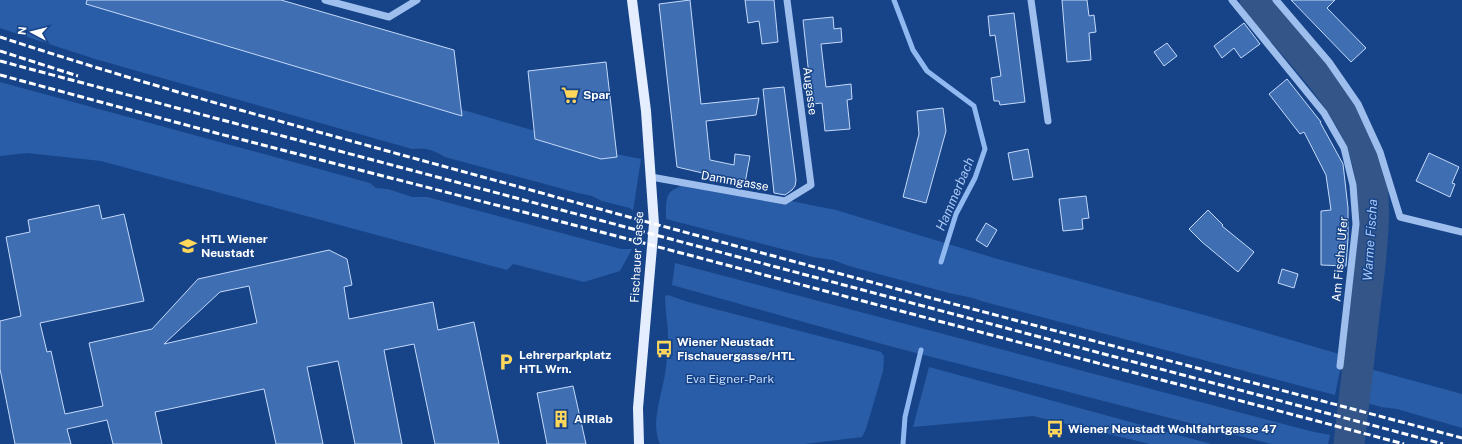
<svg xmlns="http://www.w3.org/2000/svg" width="1462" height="444" viewBox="0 0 1462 444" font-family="'Public Sans',sans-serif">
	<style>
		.green { fill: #295da7 }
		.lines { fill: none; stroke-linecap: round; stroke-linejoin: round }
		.stream { stroke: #91b9f1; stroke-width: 5 }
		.river { stroke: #345588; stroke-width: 31 }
		.building { fill: #3f6eb2; stroke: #c4dafa; fill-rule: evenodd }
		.minor { stroke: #9ebfee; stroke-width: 7 }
		.major { stroke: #e5eeff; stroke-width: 10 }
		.rail { stroke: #fff; stroke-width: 3; stroke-dasharray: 7 3; stroke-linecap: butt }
		.labels { text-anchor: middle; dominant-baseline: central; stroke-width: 3; stroke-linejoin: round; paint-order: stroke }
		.street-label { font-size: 12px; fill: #fff; stroke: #174489 }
		.poi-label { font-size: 12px; font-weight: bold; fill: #fff; stroke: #174489; text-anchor: start }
		.park-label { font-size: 12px; fill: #c4dafa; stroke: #174489 }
		.water-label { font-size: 13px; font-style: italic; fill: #aac9f5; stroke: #174489 }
	</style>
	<rect width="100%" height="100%" fill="#174489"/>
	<!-- green -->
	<path class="green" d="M 0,0 L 89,0 L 610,153 L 641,159 L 633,211 L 630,208 L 602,201 L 592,196 L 574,192 L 445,157 C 434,150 425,147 412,149 L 95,59 L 0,28 Z
		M 0,82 L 370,183 L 376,188 L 388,189 L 412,197 L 427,197 L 621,249 L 632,249 L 620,271 L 584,282 L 513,264 L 507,270 L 101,161 L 27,153 L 0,156 Z
		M 691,181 L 836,210 L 1001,260 L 1204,315 L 1343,355 L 1335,395 L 981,301 L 973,298 L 949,293 L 849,266 L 833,260 L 813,257 L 666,219 C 666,190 666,193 691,181 Z
		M 675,263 L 1310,431 L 1330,435 L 1328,444 L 1271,444 L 893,347 L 672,285 Z
		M 668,295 L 688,302 L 881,352 L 884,356 L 883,371 L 866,429 L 862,437 L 805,444 L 660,444 C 650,423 662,395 665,374 C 667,364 667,353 668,343 C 669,327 665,312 665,296 Z
		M 929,367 L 1211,444 L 1150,444 L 1033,416 L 913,427 Z
		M 1370,369 L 1462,394 L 1462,428 L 1397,409 L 1381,407 L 1357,400 Z"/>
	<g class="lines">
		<!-- stream -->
		<path class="stream" d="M 894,0 L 913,50 L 927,71 L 974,106 L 985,149 L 975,178 L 956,214 L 941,262
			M 903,444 L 905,417 L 921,350"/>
		<!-- river -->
		<path class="river" d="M 1255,0 C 1288,39 1331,82 1355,128 C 1385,186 1371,253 1364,315 C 1359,358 1354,401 1349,444"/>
	</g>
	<!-- building -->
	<path class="building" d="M 87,0 L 281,0 L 454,50 L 462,116 L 86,4 Z
		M 690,0 L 701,104 L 759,98 L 756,115 L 706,121 L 710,160 L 734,165 L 735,154 L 750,156 L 745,183 L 677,167 L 659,4 Z
		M 745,0 L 774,0 L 778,42 L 762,44 L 759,21 L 748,23 Z
		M 1062,0 L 1087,0 L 1089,16 L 1094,15 L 1096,32 L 1089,33 L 1091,60 L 1067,62 Z
		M 1291,0 L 1335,0 L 1327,8 L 1366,48 L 1351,62 Z
		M 1014,13 L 1025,102 L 1000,105 L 999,101 L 994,101 L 991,78 L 1001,76 L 995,35 L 990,36 L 988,16 Z
		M 833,17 L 834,29 L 841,28 L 842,42 L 821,44 L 826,87 L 851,84 L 852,99 L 847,100 L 850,129 L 825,131 L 822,103 L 812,104 L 803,20 Z
		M 1244,23 L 1260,44 L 1241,58 L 1234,48 L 1222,58 L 1214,46 Z
		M 1167,43 L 1177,56 L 1164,66 L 1154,52 Z
		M 606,62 L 617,157 L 601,159 L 535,139 L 528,71 Z
		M 1287,79 L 1321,122 L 1320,122 L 1343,164 L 1348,208 L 1348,239 L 1346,266 L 1321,265 L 1321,211 L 1331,210 L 1326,175 L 1304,132 L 1300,134 L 1269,94 Z
		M 784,87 L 796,180 L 795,186 L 792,190 L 785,195 L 774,193 L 763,89 Z
		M 943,108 L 946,131 L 926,203 L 903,197 L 919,134 L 917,111 Z
		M 1028,149 L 1033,177 L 1013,180 L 1008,153 Z
		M 1429,153 L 1459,167 L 1452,183 L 1455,184 L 1450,197 L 1416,181 Z
		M 1086,196 L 1089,218 L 1082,219 L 1083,229 L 1063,231 L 1059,199 Z
		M 99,205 L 102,219 L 124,214 L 144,301 L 40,323 L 47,352 L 51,351 L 65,414 L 103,406 L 89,343 L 152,329 L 198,279 L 329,250 L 347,259 L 352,285 L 344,287 L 349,319 L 433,302 L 438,330 L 474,322 L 499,444 L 435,444 L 414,344 L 384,350 L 402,444 L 355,444 L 338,361 L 307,367 L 323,444 L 276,444 L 264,389 L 155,412 L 162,444 L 113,444 L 107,420 L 67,429 L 71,444 L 15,444 L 0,369 L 0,321 L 21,316 L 6,237 L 30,232 L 28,220 ZM 249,286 L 257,323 L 164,344 L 220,292 Z
		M 1208,210 L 1223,225 L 1222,226 L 1254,252 L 1238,272 L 1202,242 L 1189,229 Z
		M 986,223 L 997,230 L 987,247 L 976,240 Z
		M 1282,269 L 1298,274 L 1294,288 L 1278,283 Z
		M 573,386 L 586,444 L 547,444 L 537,393 Z"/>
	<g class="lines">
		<!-- minor -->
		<path class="minor" d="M 325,0 L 389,17 L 417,0
			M 1031,0 L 1048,121
			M 1232,0 L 1324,113 L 1344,148 L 1353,185 L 1356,224 L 1340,366
			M 1276,0 L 1329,62 L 1358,104 L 1380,152 L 1400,217 L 1462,232
			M 651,177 L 785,201 L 811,185 L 787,0"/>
		<!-- major -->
		<path class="major" d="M 632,0 L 646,111 L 654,224 L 638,408 L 639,444"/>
		<!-- rail -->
		<path class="rail" d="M 0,37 C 174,94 351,141 527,189 C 838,275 1150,355 1462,438
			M 0,51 L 78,76
			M 0,61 L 1443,444
			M 0,75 L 216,133 L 632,240 L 1404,444"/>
	</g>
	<!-- icons -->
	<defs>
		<g id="supermarket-bare" transform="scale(1.38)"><path d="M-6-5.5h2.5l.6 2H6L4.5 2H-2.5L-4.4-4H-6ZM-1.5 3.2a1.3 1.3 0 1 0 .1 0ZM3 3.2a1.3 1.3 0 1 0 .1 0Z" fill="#ffd75b" stroke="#174489" stroke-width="2.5" paint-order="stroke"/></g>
		<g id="school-bare" transform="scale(1.38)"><path d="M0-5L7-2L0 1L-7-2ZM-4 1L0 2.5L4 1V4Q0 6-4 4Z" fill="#ffd75b" stroke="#174489" stroke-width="2.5" paint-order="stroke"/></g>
		<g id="bus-bare" transform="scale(1.38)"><path d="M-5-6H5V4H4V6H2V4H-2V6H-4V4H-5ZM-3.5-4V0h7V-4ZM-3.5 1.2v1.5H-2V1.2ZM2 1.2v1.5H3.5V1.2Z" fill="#ffd75b" stroke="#174489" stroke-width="2.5" paint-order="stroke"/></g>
		<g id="parking-bare" transform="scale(1.38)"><path d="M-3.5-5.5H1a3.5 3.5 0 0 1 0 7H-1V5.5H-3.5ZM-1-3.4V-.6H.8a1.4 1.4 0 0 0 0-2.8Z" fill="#ffd75b" stroke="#174489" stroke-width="2.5" paint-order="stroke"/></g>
		<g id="building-bare" transform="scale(1.38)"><path d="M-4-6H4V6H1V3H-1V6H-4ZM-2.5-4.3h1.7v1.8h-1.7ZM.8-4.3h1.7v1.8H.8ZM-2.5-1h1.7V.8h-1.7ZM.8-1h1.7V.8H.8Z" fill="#ffd75b" stroke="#174489" stroke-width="2.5" paint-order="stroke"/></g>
	</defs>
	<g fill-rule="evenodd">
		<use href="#supermarket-bare" x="570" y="95"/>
		<use href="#school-bare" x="188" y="246"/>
		<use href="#bus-bare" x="664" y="349"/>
		<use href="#parking-bare" x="506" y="362"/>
		<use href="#building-bare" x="561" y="419"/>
		<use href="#bus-bare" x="1055" y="429"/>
	</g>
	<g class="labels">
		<!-- street labels -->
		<g class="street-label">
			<text transform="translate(810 91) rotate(83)">Augasse</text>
			<text transform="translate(735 181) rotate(10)">Dammgasse</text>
			<text transform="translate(637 257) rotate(-87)">Fischauer Gasse</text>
			<text transform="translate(1340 259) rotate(-85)">Am Fischa Ufer</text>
		</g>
		<!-- poi labels -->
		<g class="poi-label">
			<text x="583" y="95">Spar</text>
			<text x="201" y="239">HTL Wiener<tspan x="201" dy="14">Neustadt</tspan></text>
			<text x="677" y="342">Wiener Neustadt<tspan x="677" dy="14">Fischauergasse/HTL</tspan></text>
			<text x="519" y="355">Lehrerparkplatz<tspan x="519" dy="14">HTL Wrn.</tspan></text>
			<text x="574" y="419">AIRlab</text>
			<text x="1068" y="429">Wiener Neustadt Wohlfahrtgasse 47</text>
		</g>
		<!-- park labels -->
		<g class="park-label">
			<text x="730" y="379">Eva Eigner-Park</text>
		</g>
		<!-- water labels -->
		<g class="water-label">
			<text transform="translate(955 194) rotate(-67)">Hammerbach</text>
			<text transform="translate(1370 240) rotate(-86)">Warme Fischa</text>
		</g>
	</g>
	<!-- north arrow -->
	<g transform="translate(32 32) rotate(277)" stroke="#174489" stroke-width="3" paint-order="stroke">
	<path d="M0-3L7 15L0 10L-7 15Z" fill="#ffffff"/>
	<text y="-6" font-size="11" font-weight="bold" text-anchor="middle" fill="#ffffff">N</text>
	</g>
</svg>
